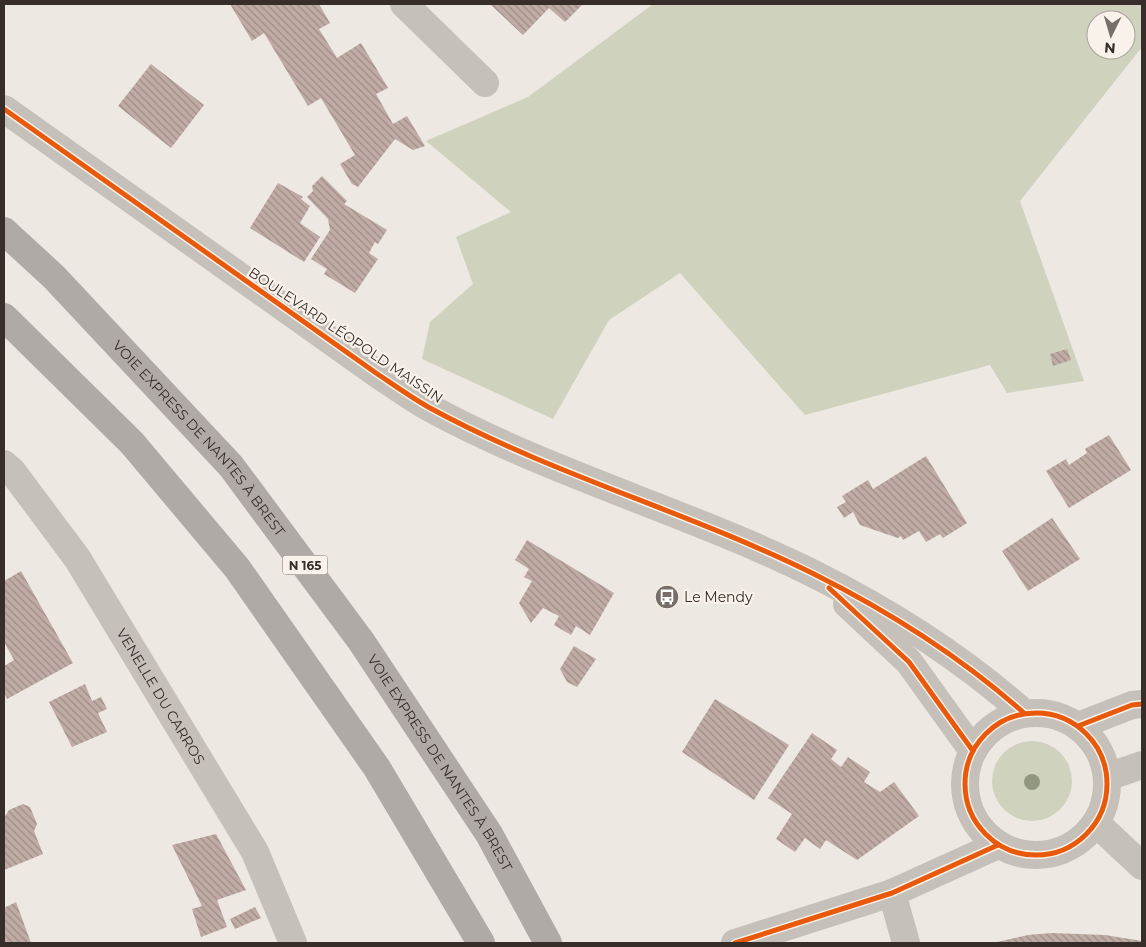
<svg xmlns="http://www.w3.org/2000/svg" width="1146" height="947" viewBox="0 0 1146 947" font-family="Montserrat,sans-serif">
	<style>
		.green { fill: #cfd2bd; fill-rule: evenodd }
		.building { fill: url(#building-back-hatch) }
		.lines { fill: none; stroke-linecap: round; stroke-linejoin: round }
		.minor { stroke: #c6c0bb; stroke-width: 28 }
		.tertiary { stroke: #c6c0bb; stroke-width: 28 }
		.trunk { stroke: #b0aaa6; stroke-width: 28 }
		.cycleway-casing { stroke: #f9f2ea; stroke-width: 8 }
		.cycleway { stroke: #e8590c; stroke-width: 5 }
		.tree { fill: #92977f }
		.labels { text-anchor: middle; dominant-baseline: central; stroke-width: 4.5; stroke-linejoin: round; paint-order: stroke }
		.shield { fill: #f9f2ea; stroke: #716863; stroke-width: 1 }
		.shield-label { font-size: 12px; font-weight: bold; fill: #372d29 }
		.street-label { font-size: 14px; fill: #372d29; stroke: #f9f2ea }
		.poi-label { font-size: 14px; fill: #372d29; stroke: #f9f2ea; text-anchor: start }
	</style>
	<defs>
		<pattern id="building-back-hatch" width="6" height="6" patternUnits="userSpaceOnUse" patternTransform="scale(1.25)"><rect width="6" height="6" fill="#c0aca5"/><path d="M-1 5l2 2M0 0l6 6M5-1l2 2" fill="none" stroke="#9d8c86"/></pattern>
	</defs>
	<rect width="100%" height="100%" fill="#ede8e2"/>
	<!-- green -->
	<path class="green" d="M 653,4 L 1142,4 L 1142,47 L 1020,201 L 1084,381 L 1007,393 L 990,365 L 805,415 L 680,273 L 609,320 L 553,419 L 422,359 L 430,322 L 473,284 L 456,237 L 511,212 L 426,141 L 528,97 ZM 1096,20 L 1126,20 L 1126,50 L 1096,50 Z
		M992 781a40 40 0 1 1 80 0a40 40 0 1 1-80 0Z"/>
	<!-- building -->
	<path class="building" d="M 230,4 L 319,4 L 330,23 L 319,29 L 337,58 L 361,43 L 388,88 L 376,94 L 393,124 L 407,116 L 425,146 L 413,150 L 395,139 L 358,187 L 352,184 L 340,164 L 355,155 L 321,98 L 308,106 L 264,33 L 252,41 Z
		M 490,4 L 583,4 L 565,22 L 549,8 L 523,35 Z
		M 151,64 L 204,105 L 171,148 L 118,106 Z
		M 322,176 L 347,201 L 344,204 L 387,230 L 378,244 L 375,242 L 369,253 L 378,259 L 355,293 L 324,274 L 327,269 L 311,259 L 330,230 L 328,219 L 307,197 L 313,191 L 312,186 Z
		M 278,183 L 303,197 L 301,199 L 310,206 L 300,223 L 320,237 L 304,262 L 250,228 Z
		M 1067,349 L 1071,360 L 1053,366 L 1050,354 Z
		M 1109,435 L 1131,470 L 1069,508 L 1046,471 L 1066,459 L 1069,465 L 1087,453 L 1085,449 Z
		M 926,456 L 967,523 L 943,538 L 940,534 L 926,542 L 919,531 L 903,540 L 901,536 L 898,538 L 860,525 L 853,512 L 844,518 L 837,507 L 846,502 L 842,496 L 868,480 L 873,489 Z
		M 1052,518 L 1080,559 L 1028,591 L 1002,551 Z
		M 527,540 L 614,593 L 590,635 L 576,626 L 571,635 L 554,625 L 559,616 L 543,608 L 531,623 L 519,603 L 532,581 L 524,577 L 529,569 L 515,560 Z
		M 21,571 L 73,663 L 7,699 L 4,692 L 4,666 L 14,660 L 4,642 L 4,581 Z
		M 574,646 L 596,659 L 577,687 L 567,682 L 560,669 Z
		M 85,684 L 92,701 L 101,697 L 107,709 L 98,713 L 107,732 L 72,747 L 49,702 Z
		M 715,699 L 789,745 L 754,800 L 682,752 Z
		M 812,733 L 837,750 L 831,759 L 841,767 L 848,757 L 870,772 L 864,782 L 880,792 L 894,782 L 919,816 L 857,860 L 826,840 L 820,849 L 805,838 L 795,852 L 776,839 L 792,814 L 768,798 Z
		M 23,804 L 30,807 L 37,824 L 34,831 L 43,854 L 4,870 L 4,818 L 9,810 Z
		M 216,834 L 246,890 L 217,900 L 227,927 L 201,937 L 192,909 L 202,906 L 172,845 Z
		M 16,902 L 31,943 L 4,943 L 4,908 Z
		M 255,907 L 261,918 L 235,929 L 230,919 Z
		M 1051,933 L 1105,935 L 1142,941 L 1142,943 L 993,943 L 1028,935 Z"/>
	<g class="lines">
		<!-- minor -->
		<g class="minor">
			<path d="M 404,4 L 485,83"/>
			<path d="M 4,109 L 376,373 C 394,385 412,398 430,408 C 553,475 689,512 814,574 C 890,612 961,657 1024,713"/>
			<path id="s1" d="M 4,464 L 12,471 L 77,558 L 255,852 L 293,943"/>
			<path d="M 847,604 L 909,662 L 973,751"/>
			<path d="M 1096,823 L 1142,866"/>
			<path d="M 892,893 L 906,943"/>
		</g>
		<!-- tertiary -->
		<path class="tertiary" d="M965 784a71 71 0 1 1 142 0a71 71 0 1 1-142 0Z
			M 1078,726 L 1132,705 L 1142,704
			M 1107,777 L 1142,765
			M 735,943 L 892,893 L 998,845"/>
		<!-- trunk -->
		<g class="trunk">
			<path id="s2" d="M 4,231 L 54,277 L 231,466 L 361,641 L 489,834 L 548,943"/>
			<path d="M 4,317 L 132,443 L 237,568 L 377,768 L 481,943"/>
		</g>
		<!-- cycleway casing -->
		<g class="cycleway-casing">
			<path id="cycleway" d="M 4,109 L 376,373 C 394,385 412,398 430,408 C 553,475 689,512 814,574 C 890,612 961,657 1024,713
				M 829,588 L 909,662 L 973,751
				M965 784a71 71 0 1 1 142 0a71 71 0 1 1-142 0Z
				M 1078,726 L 1132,705 L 1142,704
				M 735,943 L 892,893 L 998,845"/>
		</g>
		<!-- cycleway -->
		<use href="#cycleway" class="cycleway"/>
	</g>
	<!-- trees -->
	<circle class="tree" cx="1032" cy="782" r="8"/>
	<!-- icons -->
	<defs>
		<g id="bus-disc" transform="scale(1.25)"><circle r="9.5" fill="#776e6a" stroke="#f9f2ea"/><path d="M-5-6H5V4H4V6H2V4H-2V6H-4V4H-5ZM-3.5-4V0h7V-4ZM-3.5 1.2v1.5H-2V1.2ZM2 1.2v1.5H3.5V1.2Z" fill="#fff"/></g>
	</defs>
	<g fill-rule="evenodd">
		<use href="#bus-disc" x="667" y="597"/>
	</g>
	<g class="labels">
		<!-- shield labels -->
		<rect class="shield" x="282.5" y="555.5" width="45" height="19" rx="4"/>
		<g class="shield-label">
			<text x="305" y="565">N 165</text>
		</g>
		<!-- street labels -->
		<g class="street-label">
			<text transform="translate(346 335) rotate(34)">BOULEVARD LÉOPOLD MAISSIN</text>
			<text stroke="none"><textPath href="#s2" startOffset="285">VOIE EXPRESS DE NANTES À BREST</textPath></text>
			<text stroke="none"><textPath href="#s1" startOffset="281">VENELLE DU CARROS</textPath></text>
			<text stroke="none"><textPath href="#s2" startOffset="690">VOIE EXPRESS DE NANTES À BREST</textPath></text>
		</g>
		<!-- poi labels -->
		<g class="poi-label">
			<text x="684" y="597">Le Mendy</text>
		</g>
	</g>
	<!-- border -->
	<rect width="1146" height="947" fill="none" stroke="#372d29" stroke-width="10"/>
	<!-- north arrow -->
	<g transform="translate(1111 35) rotate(185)"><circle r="24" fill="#f9f2ea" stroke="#aba39d"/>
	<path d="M0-4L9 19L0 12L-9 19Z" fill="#776e6a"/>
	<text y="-8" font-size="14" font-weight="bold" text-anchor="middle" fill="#372d29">N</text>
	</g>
</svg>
